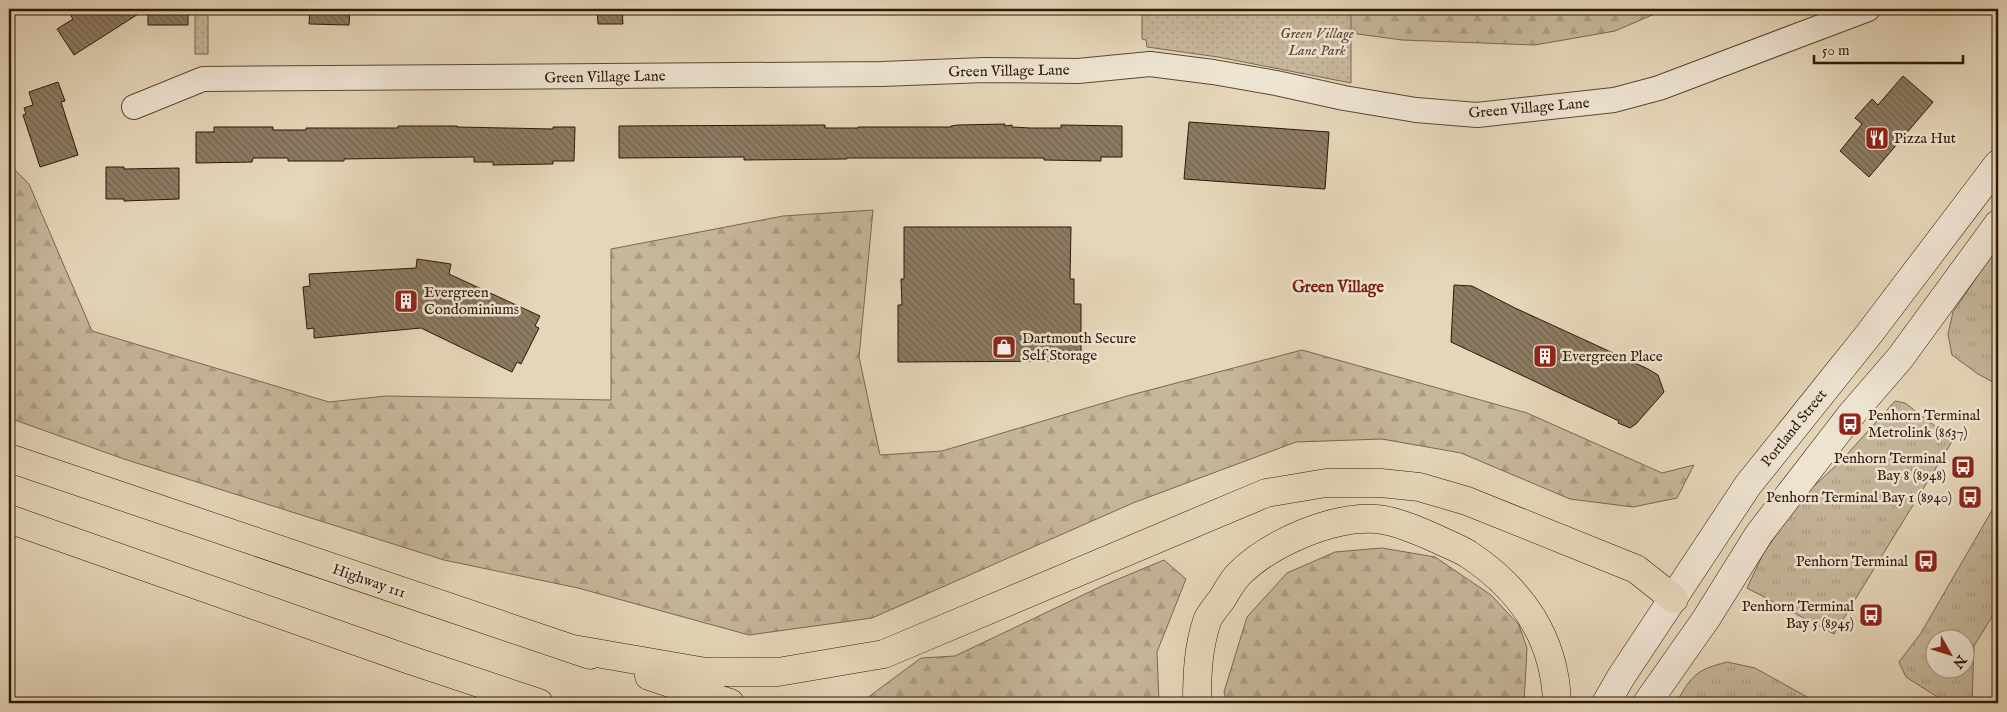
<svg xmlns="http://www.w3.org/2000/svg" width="2007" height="712" viewBox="0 0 2007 712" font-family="'IM FELL English',serif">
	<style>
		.grass { fill: url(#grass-tufts); stroke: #796850; fill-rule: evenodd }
		.forest { fill: url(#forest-firs); stroke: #796850 }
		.park { fill: url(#park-dots); stroke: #796850 }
		.building { fill: url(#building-back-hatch); stroke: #2c1906 }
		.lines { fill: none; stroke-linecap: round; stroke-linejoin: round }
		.street-casing { stroke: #5a4833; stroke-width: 26 }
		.secondary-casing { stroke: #2c1906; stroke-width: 29 }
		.highway-casing { stroke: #2c1906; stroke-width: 29 }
		.street { stroke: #eee4d2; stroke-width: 24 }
		.secondary { stroke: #eee4d2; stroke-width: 28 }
		.highway { stroke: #e5d6b9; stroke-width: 28 }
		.labels { text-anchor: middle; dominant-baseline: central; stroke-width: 5; stroke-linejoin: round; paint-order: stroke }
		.park-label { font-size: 15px; font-style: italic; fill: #5a4833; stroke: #eee4d2 }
		.street-label { font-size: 15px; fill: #2c1906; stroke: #eee4d2 }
		.poi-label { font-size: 15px; fill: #2c1906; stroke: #eee4d2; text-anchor: start }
		.neighbourhood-label { font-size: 16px; font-weight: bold; fill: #7a1f14; stroke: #eee4d2 }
	</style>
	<defs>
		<pattern id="grass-tufts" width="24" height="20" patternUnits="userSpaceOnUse" patternTransform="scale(1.25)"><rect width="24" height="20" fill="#c6b69b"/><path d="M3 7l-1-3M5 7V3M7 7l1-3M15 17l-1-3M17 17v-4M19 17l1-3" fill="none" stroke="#aa9c84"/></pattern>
		<pattern id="forest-firs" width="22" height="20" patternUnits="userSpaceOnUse" patternTransform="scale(1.25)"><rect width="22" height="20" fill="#c6b69b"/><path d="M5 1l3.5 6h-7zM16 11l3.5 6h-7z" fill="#aa9c84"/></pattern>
		<pattern id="park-dots" width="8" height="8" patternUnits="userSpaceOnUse" patternTransform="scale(1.25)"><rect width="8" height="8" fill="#c6b69b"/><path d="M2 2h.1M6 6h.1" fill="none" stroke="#aa9c84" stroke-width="1.8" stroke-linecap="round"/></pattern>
		<pattern id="building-back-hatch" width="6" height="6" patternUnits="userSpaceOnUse" patternTransform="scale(1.25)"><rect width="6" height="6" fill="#8c7b63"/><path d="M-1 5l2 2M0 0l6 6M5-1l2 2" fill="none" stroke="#736450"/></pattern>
	</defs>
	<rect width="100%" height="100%" fill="#e5d6b9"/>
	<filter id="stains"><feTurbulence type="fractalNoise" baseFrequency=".004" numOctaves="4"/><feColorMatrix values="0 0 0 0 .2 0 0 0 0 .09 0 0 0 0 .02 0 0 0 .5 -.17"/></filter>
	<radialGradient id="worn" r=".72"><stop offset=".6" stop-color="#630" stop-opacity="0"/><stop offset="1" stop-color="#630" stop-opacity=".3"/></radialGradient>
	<!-- grass -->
	<path class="grass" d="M 1998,246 L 1998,385 L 1978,374 L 1952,355 L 1948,334 L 1953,312 Z
		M 1895,401 L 1905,403 L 1953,440 L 1834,634 L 1747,588 L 1763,554 L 1803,496 L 1841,461 Z
		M 1998,500 L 1998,607 L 1974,646 L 1972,701 L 1987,703 L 1947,703 L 1906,677 L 1899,662 L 1921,633 ZM 1934,640 L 1964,640 L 1964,670 L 1934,670 Z
		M 1727,662 L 1755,668 L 1818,703 L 1676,703 C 1692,675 1696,670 1727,662 Z"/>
	<!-- forest -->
	<path class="forest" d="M 1310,9 L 1666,9 L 1615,31 L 1535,45 L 1402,40 L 1328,30 Z
		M 9,164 L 29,184 L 92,331 L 329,402 L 386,396 L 611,400 L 611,249 L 783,216 L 873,210 L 859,357 L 880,455 L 942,451 L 1127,396 L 1302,350 L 1527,413 L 1662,473 L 1694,465 L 1677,498 L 1633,507 L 1570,499 L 1461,453 L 1382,439 L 1296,442 L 1133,503 L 872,618 L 749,635 L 578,588 L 444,560 L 124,459 L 9,418 Z
		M 1382,548 L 1435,557 L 1491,595 L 1519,625 L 1527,648 L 1524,703 L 1227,703 L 1224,692 L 1247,617 L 1287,573 L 1335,552 Z
		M 1164,560 L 1186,579 L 1157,652 L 1159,703 L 867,703 L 863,701 L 921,658 L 955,656 L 1104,585 Z"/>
	<!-- park -->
	<path class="park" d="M 195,9 L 208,9 L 208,54 L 195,54 Z
		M 1142,9 L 1351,9 L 1351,83 L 1218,57 L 1147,47 L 1146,40 L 1142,39 Z"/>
	<!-- building -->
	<path class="building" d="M 82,9 L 146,9 L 74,55 L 57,29 L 73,19 L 71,16 Z
		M 148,9 L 188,9 L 188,25 L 148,25 Z
		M 310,9 L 350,9 L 349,25 L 309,24 Z
		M 597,9 L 622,9 L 623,24 L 598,24 Z
		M 1903,76 L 1933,102 L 1869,177 L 1840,151 L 1862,124 L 1855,118 L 1872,99 L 1878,105 Z
		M 58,82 L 65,101 L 61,102 L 78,155 L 40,167 L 23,115 L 26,114 L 24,108 L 33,105 L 29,92 Z
		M 1189,122 L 1329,132 L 1325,189 L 1184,179 Z
		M 1005,124 L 1005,126 L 1012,125 L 1012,127 L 1030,128 L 1061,128 L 1061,125 L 1122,126 L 1122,157 L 1101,157 L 1101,161 L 1044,160 L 1044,158 L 847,158 L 847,159 L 744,160 L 744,157 L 619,158 L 619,126 L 825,125 L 825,128 L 858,128 L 858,127 L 951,127 L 951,126 L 958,125 Z
		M 398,126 L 457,126 L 457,127 L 553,129 L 553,127 L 575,127 L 574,161 L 553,161 L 553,164 L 493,165 L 493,162 L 474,162 L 474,157 L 344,159 L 344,161 L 288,161 L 288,158 L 253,158 L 252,162 L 196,163 L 196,132 L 214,132 L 214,127 L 273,127 L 273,130 L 306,130 L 306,128 L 398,128 Z
		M 106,167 L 124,167 L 124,169 L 179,168 L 179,199 L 124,201 L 124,199 L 106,199 Z
		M 904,227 L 1071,227 L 1070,279 L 1074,279 L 1074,304 L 1081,304 L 1081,361 L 898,362 L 898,305 L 902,305 L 901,279 L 904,279 Z
		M 417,259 L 451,264 L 449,274 L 540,316 L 535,326 L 539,328 L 521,364 L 517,362 L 512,372 L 421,328 L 314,338 L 314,328 L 307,329 L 303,287 L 310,286 L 309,274 L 416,268 Z
		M 1454,285 L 1472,286 L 1515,308 L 1648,369 L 1658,375 L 1664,392 L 1636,424 L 1630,428 L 1618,423 L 1619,421 L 1451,342 Z"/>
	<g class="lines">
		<!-- street casing -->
		<g class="street-casing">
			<path id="street" d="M 134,107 L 203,79 L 882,74 L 984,70 L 1078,71 L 1150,64 L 1213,72 L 1276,83 L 1344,98 L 1416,110 L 1477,115 L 1614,100 L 1659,88 L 1868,9"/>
		</g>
		<!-- secondary casing -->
		<g class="secondary-casing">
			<path id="secondary" d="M 1606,703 L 1621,677 L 1748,485 L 1869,334 L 1998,164
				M 1647,703 L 1706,619 L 1759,534 L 1850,416 L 1900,358 L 1998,224"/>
		</g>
		<!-- highway casing -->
		<g class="highway-casing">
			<path id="highway" d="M 9,458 L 590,655
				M 9,519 L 410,660 L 539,703
				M 573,649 L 706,672 L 778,672 L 884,654 L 1266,493 L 1326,483 L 1381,483 L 1419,487 L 1467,501 L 1636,569 L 1674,599
				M 649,676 L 730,703
				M 1197,703 C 1197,675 1198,648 1207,621 C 1210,613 1217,606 1222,599 C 1227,591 1232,581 1239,574 C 1270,543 1332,516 1376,519 C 1393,520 1422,532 1437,539 C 1447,544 1458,548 1468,554 C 1521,589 1555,638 1557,703"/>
		</g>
		<!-- street -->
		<use href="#street" class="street"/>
		<!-- secondary -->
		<use href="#secondary" class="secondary"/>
		<!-- highway -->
		<use href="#highway" class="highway"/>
	</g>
	<!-- icons -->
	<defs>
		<g id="restaurant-square" transform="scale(1.25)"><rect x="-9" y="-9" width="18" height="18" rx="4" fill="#8f2418" stroke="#eee4d2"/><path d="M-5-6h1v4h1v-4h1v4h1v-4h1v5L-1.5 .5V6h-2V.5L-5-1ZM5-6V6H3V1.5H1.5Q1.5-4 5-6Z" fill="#fff"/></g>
		<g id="building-square" transform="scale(1.25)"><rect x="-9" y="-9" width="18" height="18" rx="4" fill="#8f2418" stroke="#eee4d2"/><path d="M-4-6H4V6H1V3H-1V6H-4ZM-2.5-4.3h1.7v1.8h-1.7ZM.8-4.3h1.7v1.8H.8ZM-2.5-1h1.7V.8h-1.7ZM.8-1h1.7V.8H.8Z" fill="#fff"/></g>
		<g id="shop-square" transform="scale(1.25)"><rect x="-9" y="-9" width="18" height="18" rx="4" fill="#8f2418" stroke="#eee4d2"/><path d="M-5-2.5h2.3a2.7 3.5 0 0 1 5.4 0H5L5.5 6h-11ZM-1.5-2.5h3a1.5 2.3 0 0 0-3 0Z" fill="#fff"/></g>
		<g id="bus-square" transform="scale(1.25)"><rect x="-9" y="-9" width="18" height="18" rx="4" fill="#8f2418" stroke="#eee4d2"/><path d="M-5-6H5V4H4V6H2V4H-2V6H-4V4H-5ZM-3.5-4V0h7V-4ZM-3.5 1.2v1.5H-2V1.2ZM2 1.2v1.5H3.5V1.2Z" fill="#fff"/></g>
	</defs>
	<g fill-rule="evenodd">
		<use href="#restaurant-square" x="1877" y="138"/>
		<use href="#building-square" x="406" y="301"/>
		<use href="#shop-square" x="1004" y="347"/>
		<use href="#building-square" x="1545" y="356"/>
		<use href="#bus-square" x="1850" y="424"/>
		<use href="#bus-square" x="1963" y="467"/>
		<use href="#bus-square" x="1970" y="497"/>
		<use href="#bus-square" x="1926" y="561"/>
		<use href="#bus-square" x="1871" y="615"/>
	</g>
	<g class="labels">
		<!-- park labels -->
		<g class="park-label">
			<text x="1317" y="33">Green Village<tspan x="1317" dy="17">Lane Park</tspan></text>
		</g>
		<!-- street labels -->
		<g class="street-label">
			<text transform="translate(1009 71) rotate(-1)">Green Village Lane</text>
			<text transform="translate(605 77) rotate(-1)">Green Village Lane</text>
			<text transform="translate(1529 108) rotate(-5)">Green Village Lane</text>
			<text transform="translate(1794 428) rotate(-51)">Portland Street</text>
			<text transform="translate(369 581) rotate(19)">Highway 111</text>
		</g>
		<!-- poi labels -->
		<g class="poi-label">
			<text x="1894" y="138">Pizza Hut</text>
			<text x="424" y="292">Evergreen<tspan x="424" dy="17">Condominiums</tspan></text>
			<text x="1022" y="338">Dartmouth Secure<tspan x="1022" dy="17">Self Storage</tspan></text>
			<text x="1562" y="356">Evergreen Place</text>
			<text x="1868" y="415">Penhorn Terminal<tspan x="1868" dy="17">Metrolink (8637)</tspan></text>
			<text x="1946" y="458" text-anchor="end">Penhorn Terminal<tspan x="1946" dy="17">Bay 8 (8948)</tspan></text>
			<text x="1952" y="497" text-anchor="end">Penhorn Terminal Bay 1 (8940)</text>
			<text x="1908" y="561" text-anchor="end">Penhorn Terminal</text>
			<text x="1854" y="606" text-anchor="end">Penhorn Terminal<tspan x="1854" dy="17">Bay 5 (8945)</tspan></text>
		</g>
		<!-- neighbourhood labels -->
		<g class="neighbourhood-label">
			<text x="1338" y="288">Green Village</text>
		</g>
	</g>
	<!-- margin -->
	<rect width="2007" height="712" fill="none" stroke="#e5d6b9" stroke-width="30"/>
	<rect x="10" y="10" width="1987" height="692" fill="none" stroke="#2c1906" stroke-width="2.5"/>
	<rect x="15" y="15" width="1977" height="682" fill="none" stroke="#2c1906"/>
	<!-- north arrow -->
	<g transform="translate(1950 654) rotate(129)"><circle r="24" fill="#eee4d2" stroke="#a09380"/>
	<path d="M0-4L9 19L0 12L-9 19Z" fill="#8f2418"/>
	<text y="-8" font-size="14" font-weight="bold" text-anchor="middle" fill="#2c1906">N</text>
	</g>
	<!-- scale -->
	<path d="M1814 55v8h149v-8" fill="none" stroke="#2c1906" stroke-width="2.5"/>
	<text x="1822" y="55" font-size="15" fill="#2c1906" stroke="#eee4d2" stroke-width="4" paint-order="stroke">50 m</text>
	<rect width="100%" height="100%" filter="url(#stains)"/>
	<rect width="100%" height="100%" fill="url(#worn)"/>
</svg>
